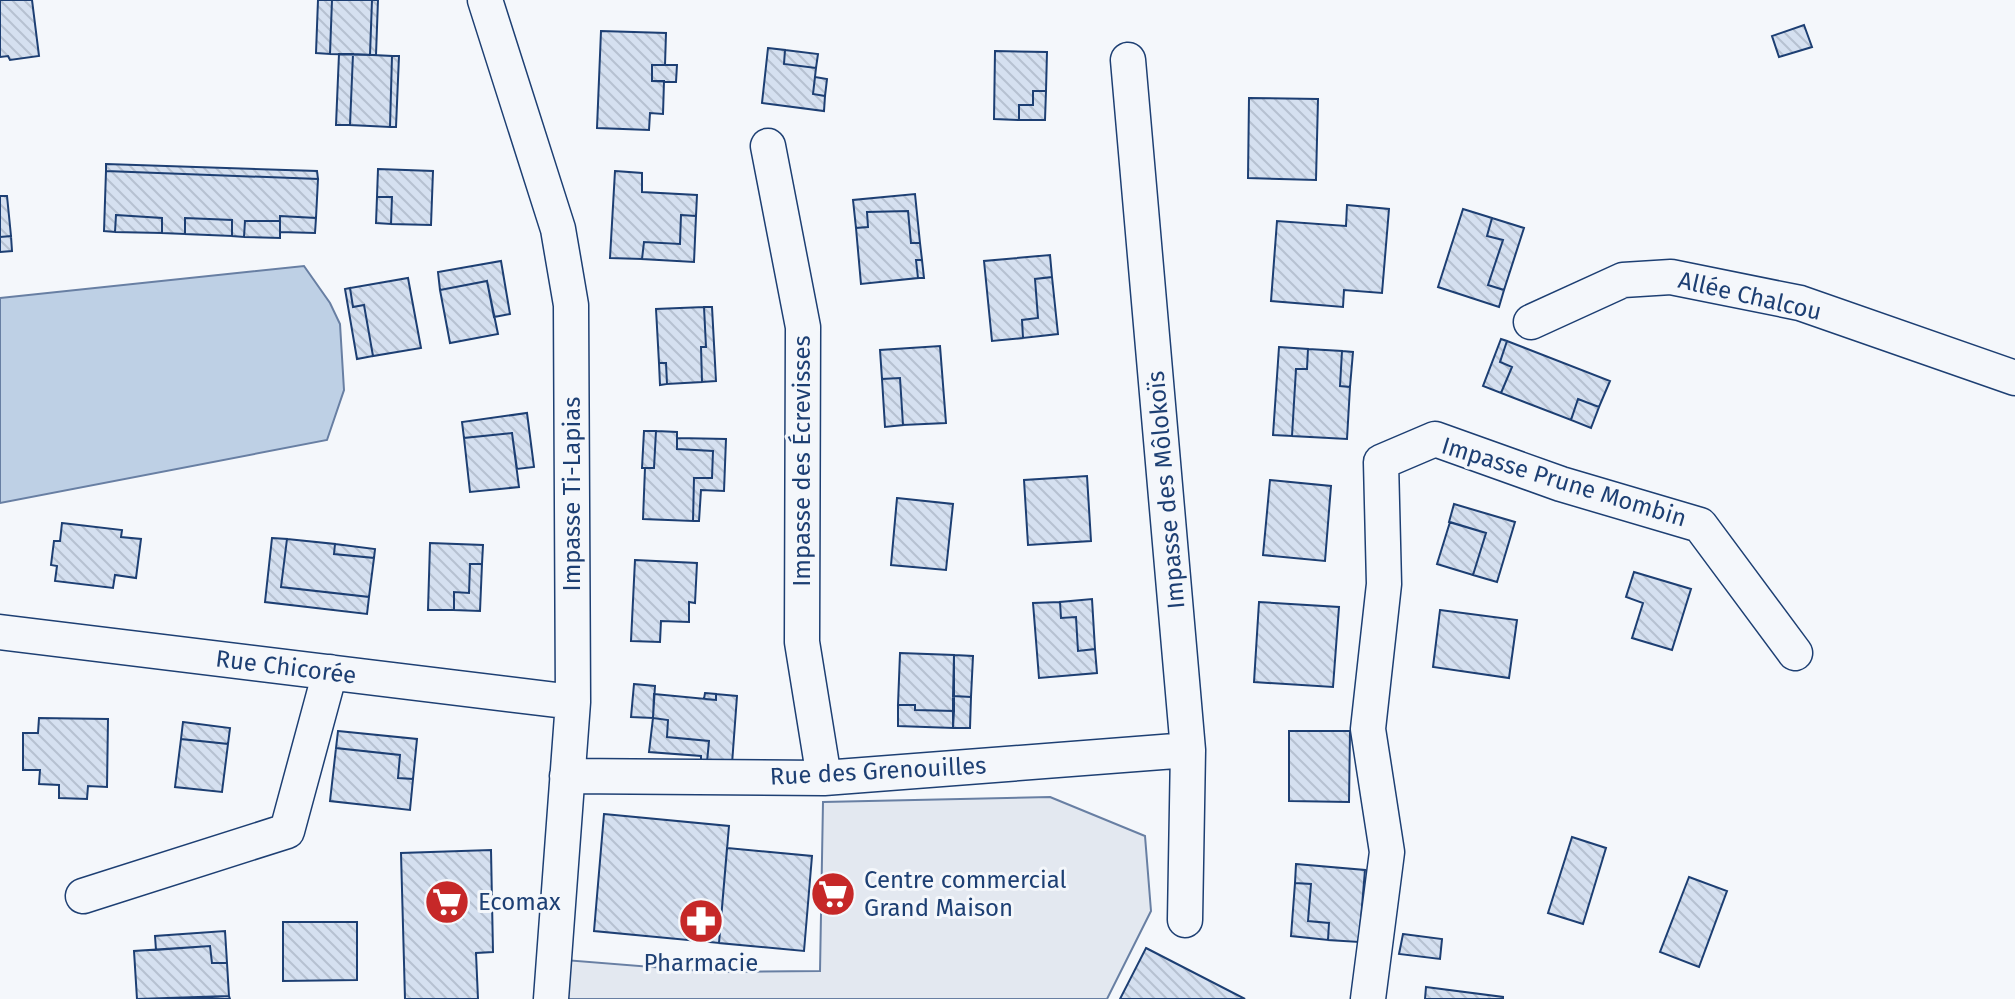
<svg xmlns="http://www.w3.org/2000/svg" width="2015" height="999" viewBox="0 0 2015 999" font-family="'Fira Sans',sans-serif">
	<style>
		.parking { fill: #e3e8f0; stroke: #687fa3; stroke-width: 2 }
		.water { fill: #bed0e5; stroke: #687fa3; stroke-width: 2 }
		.building { fill: url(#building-back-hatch); stroke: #1d3f73; stroke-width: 2 }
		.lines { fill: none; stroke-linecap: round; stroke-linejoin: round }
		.street-casing { stroke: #1d3f73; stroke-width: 37 }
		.street { stroke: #f4f7fb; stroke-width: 34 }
		.labels { text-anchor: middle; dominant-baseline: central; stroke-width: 6; stroke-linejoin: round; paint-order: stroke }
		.street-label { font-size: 24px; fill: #1d3f73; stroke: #f4f7fb }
		.poi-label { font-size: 24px; fill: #1d3f73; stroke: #f4f7fb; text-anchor: start }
	</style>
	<defs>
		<pattern id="building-back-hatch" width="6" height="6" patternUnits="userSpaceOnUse" patternTransform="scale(2)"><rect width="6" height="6" fill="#d5e0f0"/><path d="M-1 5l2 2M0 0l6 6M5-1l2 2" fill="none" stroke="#b6c1d1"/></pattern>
	</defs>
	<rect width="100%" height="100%" fill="#f4f7fb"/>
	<!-- parking -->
	<path class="parking" d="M 1050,797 L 1145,836 L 1151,911 L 1107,999 L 563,999 L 565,960 L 714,972 L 820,971 L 823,802 Z"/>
	<!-- water -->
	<path class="water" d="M 304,266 L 330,303 L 340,324 L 344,390 L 327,440 L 0,503 L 0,298 Z"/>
	<!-- building -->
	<path class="building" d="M 0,0 L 32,0 L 39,56 L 10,60 L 8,56 L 0,57 Z
		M 318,0 L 332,0 L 330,54 L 316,53 Z
		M 332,0 L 372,0 L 370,55 L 330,54 Z
		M 372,0 L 378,0 L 376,55 L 370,55 Z
		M 1804,25 L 1812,47 L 1779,57 L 1772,36 Z
		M 601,31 L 666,33 L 665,65 L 652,65 L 652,81 L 664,81 L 663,114 L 650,113 L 649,130 L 597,128 Z
		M 768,48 L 785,50 L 784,64 L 816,68 L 813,94 L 825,96 L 824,111 L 762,103 Z
		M 785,50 L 818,54 L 816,68 L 784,64 Z
		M 995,51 L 1047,52 L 1046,91 L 1033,91 L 1033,105 L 1019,105 L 1019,120 L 994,119 Z
		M 339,54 L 353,54 L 350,125 L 336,125 Z
		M 353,54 L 392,56 L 390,127 L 350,125 Z
		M 392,56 L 399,56 L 396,127 L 390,127 Z
		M 652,65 L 677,65 L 676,82 L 652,81 Z
		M 815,77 L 827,79 L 825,96 L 813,94 Z
		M 1033,91 L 1046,91 L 1045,120 L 1019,120 L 1019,105 L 1033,105 Z
		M 1249,98 L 1318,99 L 1316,180 L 1248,178 Z
		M 106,164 L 317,171 L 318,179 L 106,171 Z
		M 378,169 L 433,171 L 431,225 L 391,224 L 392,197 L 377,197 Z
		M 106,171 L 318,179 L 316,218 L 280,216 L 280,221 L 245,221 L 244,237 L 232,236 L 232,220 L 185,218 L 185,234 L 162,233 L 162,218 L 116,215 L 115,232 L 104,231 Z
		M 615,171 L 642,173 L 642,192 L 697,195 L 696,216 L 681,215 L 680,244 L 644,242 L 642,259 L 610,258 Z
		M 915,194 L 920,243 L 911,243 L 908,211 L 867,212 L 868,227 L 856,228 L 853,200 Z
		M 0,196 L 7,196 L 11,236 L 0,237 Z
		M 377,197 L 392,197 L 391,224 L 376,223 Z
		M 1347,205 L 1389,209 L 1382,293 L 1344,290 L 1343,307 L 1271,301 L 1277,221 L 1346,226 Z
		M 1463,209 L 1492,218 L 1487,236 L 1503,240 L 1488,285 L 1504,290 L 1499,307 L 1438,287 Z
		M 908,211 L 911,243 L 920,243 L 922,260 L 916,260 L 918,278 L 861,284 L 856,228 L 868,227 L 867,212 Z
		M 116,215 L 162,218 L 162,233 L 115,232 Z
		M 681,215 L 696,216 L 694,262 L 642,259 L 644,242 L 680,244 Z
		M 280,216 L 316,218 L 315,233 L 280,232 Z
		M 185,218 L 232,220 L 232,236 L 185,234 Z
		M 1492,218 L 1524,228 L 1504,290 L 1488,285 L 1503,240 L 1487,236 Z
		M 245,221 L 280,221 L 280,238 L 244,237 Z
		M 11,236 L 12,251 L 0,252 L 0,237 Z
		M 1050,255 L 1052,277 L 1035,279 L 1038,318 L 1022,320 L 1023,338 L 992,341 L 984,261 Z
		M 916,260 L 922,260 L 924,278 L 918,278 Z
		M 501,261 L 510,314 L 494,317 L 487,281 L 440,290 L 438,272 Z
		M 1052,277 L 1058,334 L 1023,338 L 1022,320 L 1038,318 L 1035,279 Z
		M 408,278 L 421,348 L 373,356 L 364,305 L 353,307 L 350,288 Z
		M 487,281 L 498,334 L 450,343 L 440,290 Z
		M 350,288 L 353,307 L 364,305 L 373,356 L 357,359 L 345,289 Z
		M 704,307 L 712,307 L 716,381 L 702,382 L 701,347 L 706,347 Z
		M 704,307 L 706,347 L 701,347 L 702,382 L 667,384 L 666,363 L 659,363 L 656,309 Z
		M 1501,339 L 1507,341 L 1500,362 L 1512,367 L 1501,393 L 1483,386 Z
		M 1507,341 L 1610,381 L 1599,407 L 1578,399 L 1571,420 L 1501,393 L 1512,367 L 1500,362 Z
		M 940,346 L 946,423 L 903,425 L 900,378 L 882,379 L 880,350 Z
		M 1279,347 L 1308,349 L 1307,369 L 1296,369 L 1292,436 L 1273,435 Z
		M 1308,349 L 1342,351 L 1340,386 L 1350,387 L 1347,439 L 1292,436 L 1296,369 L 1307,369 Z
		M 1342,351 L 1353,352 L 1350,387 L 1340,386 Z
		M 659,363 L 666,363 L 667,384 L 660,385 Z
		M 900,378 L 903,425 L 885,427 L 882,379 Z
		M 1578,399 L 1599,407 L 1591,428 L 1571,420 Z
		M 527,413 L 534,467 L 517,469 L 512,433 L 464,438 L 462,422 Z
		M 644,431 L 656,431 L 654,468 L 642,468 Z
		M 656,431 L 677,432 L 677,449 L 713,451 L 712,478 L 694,478 L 693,521 L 643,519 L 645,468 L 654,468 Z
		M 512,433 L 519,487 L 470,492 L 464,438 Z
		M 677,438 L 726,439 L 724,491 L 701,490 L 699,521 L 693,521 L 694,478 L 712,478 L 713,451 L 677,449 Z
		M 1087,476 L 1091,541 L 1028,545 L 1024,480 Z
		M 1270,480 L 1331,486 L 1325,561 L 1263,555 Z
		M 897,498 L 953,504 L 946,570 L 891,565 Z
		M 1454,504 L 1515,522 L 1497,582 L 1473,575 L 1486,533 L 1449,522 Z
		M 1450,522 L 1486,533 L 1473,575 L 1437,564 Z
		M 62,523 L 122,530 L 121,537 L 141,539 L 136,578 L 115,575 L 113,588 L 55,581 L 57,566 L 51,565 L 54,541 L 60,541 Z
		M 272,538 L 287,539 L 281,587 L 369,597 L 367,614 L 265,602 Z
		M 287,539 L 335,544 L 334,554 L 374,558 L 369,597 L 281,587 Z
		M 430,543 L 483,545 L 482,564 L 470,564 L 469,593 L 454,592 L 454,610 L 428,610 Z
		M 335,544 L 375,549 L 374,558 L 334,554 Z
		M 635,560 L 697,563 L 695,603 L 689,602 L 689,622 L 661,621 L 660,642 L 631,641 Z
		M 470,564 L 482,564 L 480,611 L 454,610 L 454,592 L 469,593 Z
		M 1634,572 L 1691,589 L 1672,650 L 1632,638 L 1643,603 L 1626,597 Z
		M 1092,599 L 1095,649 L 1078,651 L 1076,617 L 1061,618 L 1060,602 Z
		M 1060,602 L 1061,618 L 1076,617 L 1078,651 L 1095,649 L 1097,673 L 1039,678 L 1033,603 Z
		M 1259,602 L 1339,607 L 1333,687 L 1254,682 Z
		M 1440,610 L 1517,620 L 1509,678 L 1433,667 Z
		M 900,653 L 954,655 L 954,711 L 915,710 L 915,705 L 898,705 Z
		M 954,655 L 973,656 L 971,697 L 953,696 Z
		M 634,684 L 655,686 L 653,718 L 631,717 Z
		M 705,693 L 716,694 L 716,700 L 704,699 Z
		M 654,694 L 716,700 L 716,694 L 737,696 L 732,764 L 707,762 L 709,741 L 667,737 L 668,720 L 653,718 Z
		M 953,696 L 971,697 L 970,728 L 953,728 Z
		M 898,705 L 915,705 L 915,710 L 954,711 L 953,728 L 898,726 Z
		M 39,718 L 108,719 L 107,787 L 88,786 L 87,799 L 59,798 L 59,785 L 39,784 L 40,770 L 23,770 L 23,733 L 38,733 Z
		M 653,718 L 668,720 L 667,737 L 709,741 L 707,762 L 701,762 L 701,756 L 649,752 Z
		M 183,722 L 230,728 L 228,744 L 181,739 Z
		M 338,731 L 417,739 L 413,779 L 398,778 L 400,755 L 336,748 Z
		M 1289,731 L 1350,731 L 1349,802 L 1289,801 Z
		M 181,739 L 228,744 L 222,792 L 175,787 Z
		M 336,748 L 400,755 L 398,778 L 413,779 L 410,810 L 330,801 Z
		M 604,814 L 729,826 L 719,943 L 594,931 Z
		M 1572,837 L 1606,848 L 1583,924 L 1548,913 Z
		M 727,848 L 812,856 L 804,951 L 719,943 Z
		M 491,850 L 493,952 L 476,953 L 478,999 L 405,999 L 401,853 Z
		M 1296,864 L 1365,870 L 1359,942 L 1328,940 L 1329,923 L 1308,921 L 1311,884 L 1295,883 Z
		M 1689,877 L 1727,891 L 1699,967 L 1660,952 Z
		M 1295,883 L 1311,884 L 1308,921 L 1329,923 L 1328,940 L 1291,936 Z
		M 283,922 L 357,922 L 357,980 L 283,981 Z
		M 225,931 L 227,963 L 212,963 L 210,946 L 156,950 L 155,936 Z
		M 1403,934 L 1442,939 L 1440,959 L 1399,954 Z
		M 210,946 L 212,963 L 227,963 L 229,996 L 137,999 L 134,951 Z
		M 1146,948 L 1245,999 L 1120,999 Z
		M 1426,987 L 1503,997 L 1503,999 L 1425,999 Z
		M 229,996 L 230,999 L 178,999 Z"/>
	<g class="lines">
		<!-- street casing -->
		<g class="street-casing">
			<path id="street" d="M 485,0 L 558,229 L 571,305 L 573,702 L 551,999
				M 1128,60 L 1188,750 L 1185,920
				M 768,146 L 803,327 L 802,642 L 824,778
				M 1531,322 L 1623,280 L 1671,277 L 1800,303 L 2015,378
				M 0,632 L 573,702
				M 567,776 L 824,778 L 1188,750
				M 83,896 L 287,831 L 330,672
				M 1368,999 L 1387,852 L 1368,729 L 1384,584 L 1381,462 L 1435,439 L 1561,484 L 1700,525 L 1795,653"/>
		</g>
		<!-- street -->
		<use href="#street" class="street"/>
	</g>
	<!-- icons -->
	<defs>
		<g id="supermarket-disc" transform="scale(2.3)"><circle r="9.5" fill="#c62828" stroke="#f4f7fb"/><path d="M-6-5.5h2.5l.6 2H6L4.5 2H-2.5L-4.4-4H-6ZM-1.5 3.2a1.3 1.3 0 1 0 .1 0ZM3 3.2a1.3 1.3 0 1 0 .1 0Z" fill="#fff"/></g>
		<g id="pharmacy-disc" transform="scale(2.3)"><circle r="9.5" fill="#c62828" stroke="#f4f7fb"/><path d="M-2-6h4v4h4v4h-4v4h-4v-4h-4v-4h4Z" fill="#fff"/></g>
	</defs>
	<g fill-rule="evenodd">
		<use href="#supermarket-disc" x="833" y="894"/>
		<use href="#supermarket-disc" x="447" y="902"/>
		<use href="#pharmacy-disc" x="701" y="921"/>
	</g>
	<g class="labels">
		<!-- street labels -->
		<g class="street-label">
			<text transform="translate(1750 296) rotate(13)">Allée Chalcou</text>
			<text transform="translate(802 461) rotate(-90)">Impasse des Écrevisses</text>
			<text transform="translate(1564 482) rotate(17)">Impasse Prune Mombin</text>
			<text transform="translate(1166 490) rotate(-95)">Impasse des Môlokoïs</text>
			<text transform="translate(572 494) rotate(-90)">Impasse Ti-Lapias</text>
			<text transform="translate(286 667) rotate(7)">Rue Chicorée</text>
			<text transform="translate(878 771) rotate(-3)">Rue des Grenouilles</text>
		</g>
		<!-- poi labels -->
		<g class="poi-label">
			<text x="864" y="880">Centre commercial<tspan x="864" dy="28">Grand Maison</tspan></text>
			<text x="478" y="902">Ecomax</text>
			<text x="701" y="963" text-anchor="middle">Pharmacie</text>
		</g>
	</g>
</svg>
